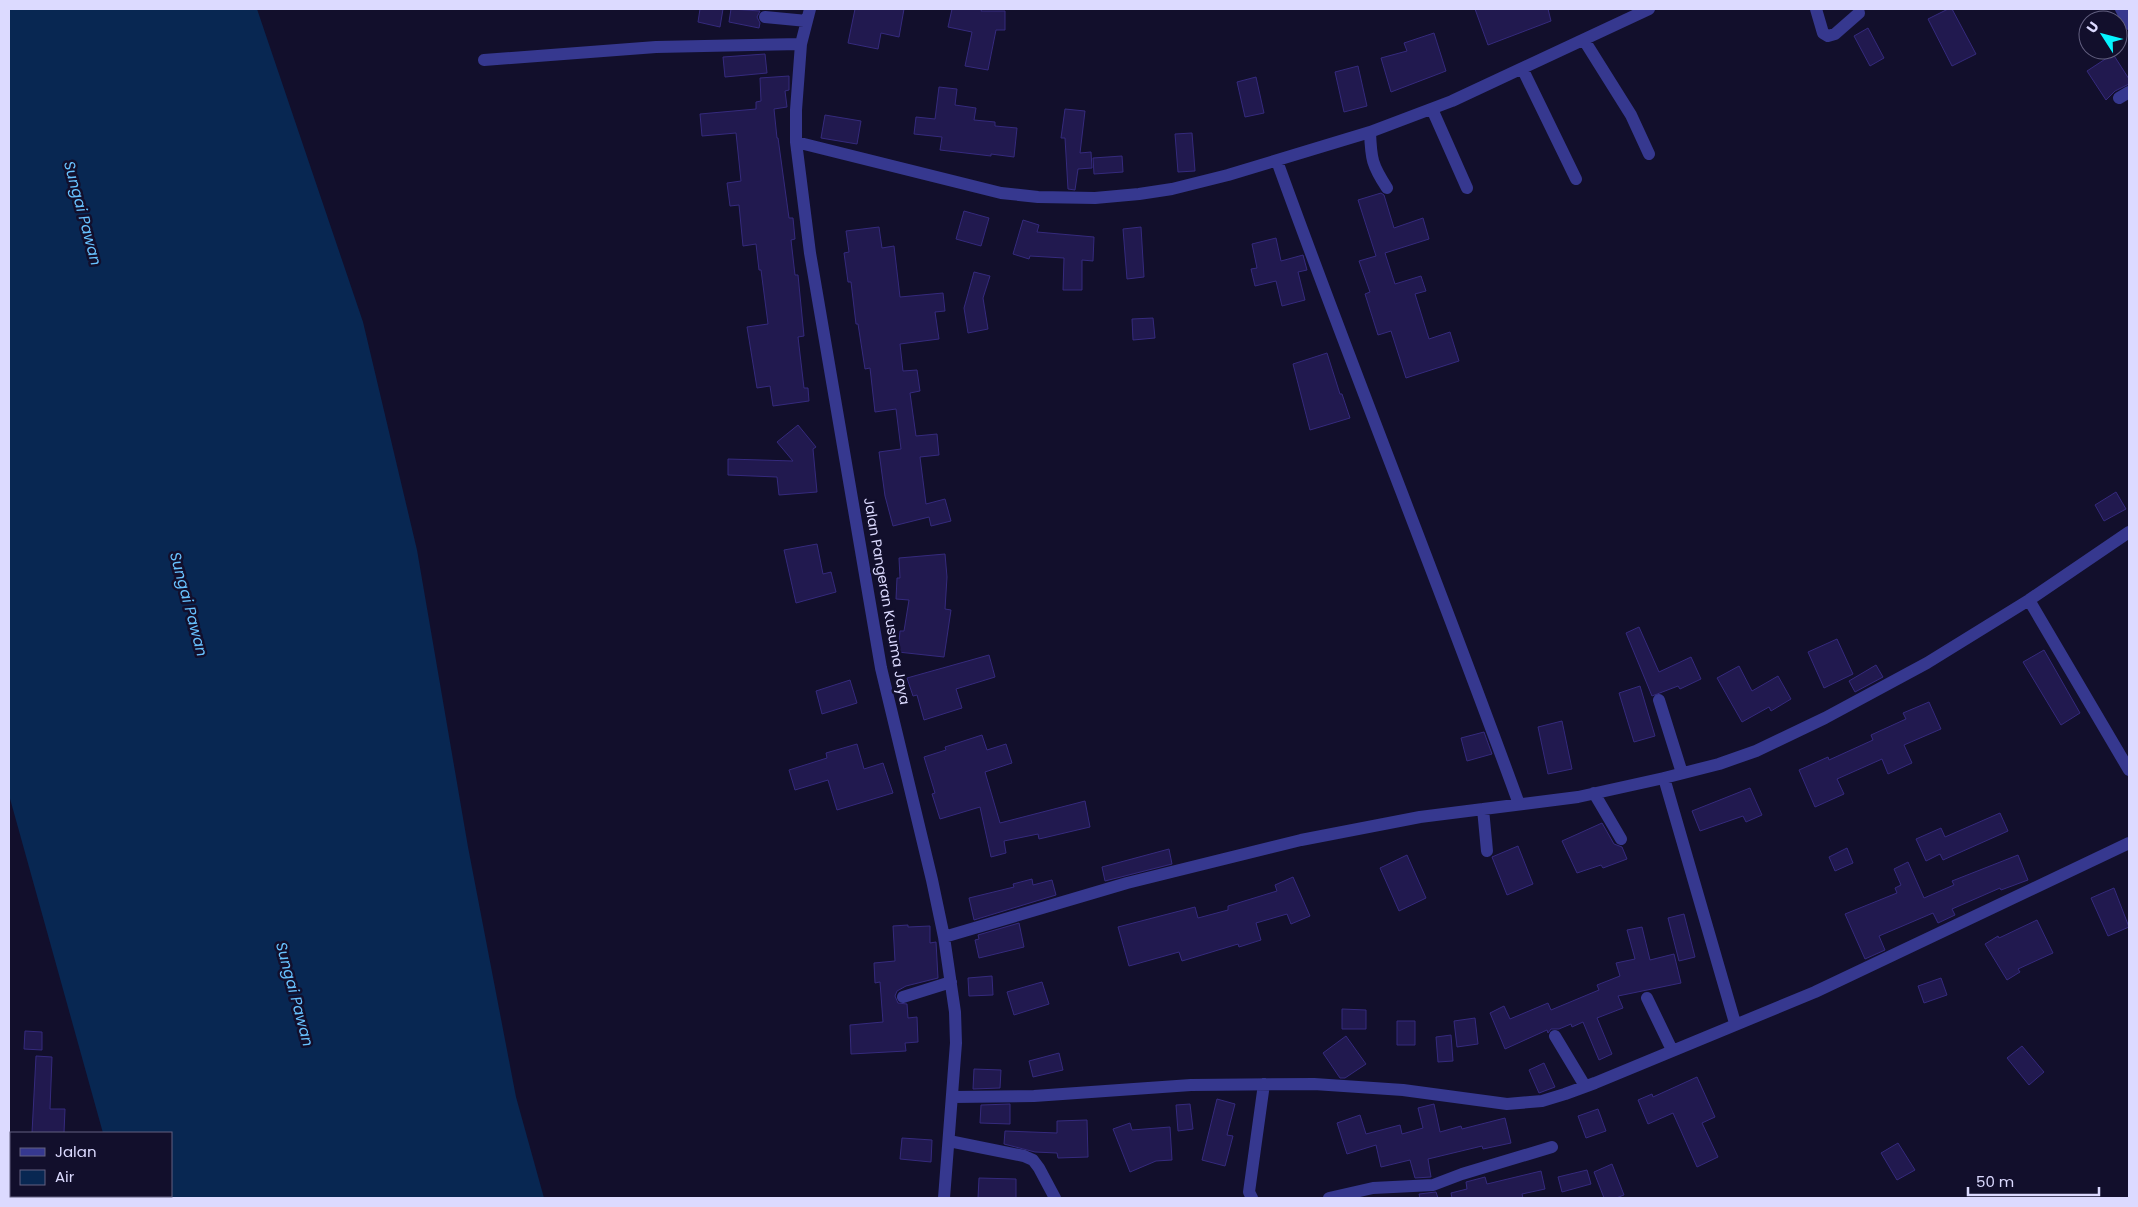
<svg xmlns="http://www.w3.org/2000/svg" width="2138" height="1207" viewBox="0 0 2138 1207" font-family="Poppins,sans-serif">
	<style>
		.water { fill: #082752 }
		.building { fill: #21194f; stroke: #352a7d }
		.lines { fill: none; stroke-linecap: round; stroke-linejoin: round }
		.minor { stroke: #36388f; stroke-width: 12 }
		.labels { text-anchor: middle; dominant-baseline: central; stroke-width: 5; stroke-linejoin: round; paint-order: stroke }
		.street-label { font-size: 14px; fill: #dcdaff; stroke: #120f2c }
		.water-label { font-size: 15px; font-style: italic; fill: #68c2ff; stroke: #120f2c }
	</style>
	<rect width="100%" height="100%" fill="#120f2c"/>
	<!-- water -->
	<path class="water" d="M 9,9 L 257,9 L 363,322 L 417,550 L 468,847 L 516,1097 L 544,1198 L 121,1198 L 121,1196 L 171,1196 L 171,1133 L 103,1133 L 9,795 Z"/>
	<!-- building -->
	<path class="building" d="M 700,9 L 723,9 L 720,27 L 698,22 Z
		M 731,9 L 760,11 L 757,17 L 760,23 L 759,28 L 729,22 Z
		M 855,9 L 904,9 L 899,37 L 881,33 L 878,49 L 848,43 Z
		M 952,9 L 982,9 L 981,11 L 1005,11 L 1005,30 L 996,30 L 988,70 L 965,66 L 972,32 L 948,27 Z
		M 1475,9 L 1548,9 L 1551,21 L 1488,45 Z
		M 1948,9 L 1952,9 L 1976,54 L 1952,66 L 1928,19 Z
		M 1868,28 L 1884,58 L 1870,66 L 1854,36 Z
		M 1434,33 L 1446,71 L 1391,92 L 1381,58 L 1407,51 L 1404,43 Z
		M 765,54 L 767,73 L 725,77 L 723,57 Z
		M 2113,54 L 2129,79 L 2129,84 L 2115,91 L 2106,100 L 2087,71 Z
		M 1358,66 L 1367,106 L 1344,112 L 1335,72 Z
		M 789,76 L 789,90 L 785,91 L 787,107 L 774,109 L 777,138 L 778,138 L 789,218 L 793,218 L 795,239 L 791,240 L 795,275 L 798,275 L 804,336 L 798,337 L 804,388 L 808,388 L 809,401 L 773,406 L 770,386 L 757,388 L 747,327 L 768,324 L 761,270 L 759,270 L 756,244 L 743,246 L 739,205 L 730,206 L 727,183 L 741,181 L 736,133 L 702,136 L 700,114 L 756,109 L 756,102 L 761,101 L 760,78 Z
		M 1256,77 L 1264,113 L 1245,117 L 1237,82 Z
		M 939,87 L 957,89 L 955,105 L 976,108 L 974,120 L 995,122 L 995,126 L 1017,128 L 1014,157 L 991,154 L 991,156 L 940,150 L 942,137 L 914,134 L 916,117 L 935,119 Z
		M 1065,109 L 1085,111 L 1080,153 L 1091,152 L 1092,168 L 1078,169 L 1075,190 L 1068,189 L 1065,138 L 1061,138 Z
		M 825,115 L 861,121 L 857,144 L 821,138 Z
		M 1192,133 L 1195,171 L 1178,172 L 1175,134 Z
		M 1122,156 L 1123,172 L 1094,174 L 1093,158 Z
		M 1381,193 L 1384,195 L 1394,228 L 1423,218 L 1429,239 L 1385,253 L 1395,284 L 1421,276 L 1426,291 L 1415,294 L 1429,339 L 1450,332 L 1459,361 L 1406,378 L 1391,331 L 1378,335 L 1365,294 L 1370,292 L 1359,261 L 1376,256 L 1358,200 Z
		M 964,211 L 989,218 L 981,246 L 956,239 Z
		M 1023,220 L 1039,225 L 1037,232 L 1094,237 L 1093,261 L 1082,260 L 1082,290 L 1063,290 L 1064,258 L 1030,256 L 1029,259 L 1013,254 Z
		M 879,227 L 882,248 L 894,246 L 900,297 L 943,293 L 945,311 L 935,312 L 939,339 L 900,344 L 903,371 L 917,370 L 920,391 L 910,393 L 916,436 L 937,434 L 939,455 L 920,457 L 926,504 L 945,499 L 951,521 L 931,526 L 929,517 L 893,526 L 885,496 L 879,452 L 901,449 L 896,409 L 875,412 L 870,368 L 865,369 L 858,324 L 856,324 L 851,282 L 848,282 L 844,253 L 849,252 L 846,231 Z
		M 1141,227 L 1144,277 L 1127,279 L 1123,229 Z
		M 1276,238 L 1281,261 L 1303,255 L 1307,270 L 1298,272 L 1305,300 L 1282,306 L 1276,281 L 1255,286 L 1251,269 L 1257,268 L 1252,244 Z
		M 974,272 L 990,276 L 983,298 L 988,329 L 968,333 L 964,308 Z
		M 1153,318 L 1155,338 L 1133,340 L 1132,319 Z
		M 1327,353 L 1340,394 L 1342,394 L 1350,418 L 1310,430 L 1293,364 Z
		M 798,425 L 816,447 L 813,449 L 817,492 L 779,495 L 777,477 L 728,475 L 728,459 L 793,461 L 777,442 Z
		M 2116,492 L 2126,509 L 2104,521 L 2095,505 Z
		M 817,544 L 823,574 L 831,572 L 836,592 L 796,603 L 784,550 Z
		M 945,554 L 947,577 L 945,609 L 951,610 L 944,657 L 898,652 L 900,631 L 904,631 L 909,600 L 896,599 L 897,578 L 900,578 L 899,558 Z
		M 1639,627 L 1659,672 L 1691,657 L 1701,679 L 1680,689 L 1678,686 L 1652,696 L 1626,633 Z
		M 1837,639 L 1853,674 L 1824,688 L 1808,652 Z
		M 2044,650 L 2080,713 L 2061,725 L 2023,662 Z
		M 989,655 L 995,677 L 956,689 L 962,708 L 924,720 L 917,695 L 913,696 L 907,678 Z
		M 1876,665 L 1883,677 L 1855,692 L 1849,681 Z
		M 1739,666 L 1752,691 L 1778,676 L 1791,699 L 1771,711 L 1769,707 L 1742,722 L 1717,678 Z
		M 850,680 L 857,703 L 822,714 L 816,691 Z
		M 1640,686 L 1655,736 L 1634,742 L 1619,693 Z
		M 1929,702 L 1941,729 L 1904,745 L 1912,763 L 1888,774 L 1882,759 L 1837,779 L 1844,794 L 1815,807 L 1799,770 L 1828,757 L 1829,760 L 1873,740 L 1871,735 L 1906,719 L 1903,713 Z
		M 1562,721 L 1572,769 L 1548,774 L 1538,727 Z
		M 1484,732 L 1492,754 L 1467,761 L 1461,738 Z
		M 982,735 L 987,750 L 1006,744 L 1012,763 L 985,772 L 1000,823 L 1085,801 L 1090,827 L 1039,839 L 1038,834 L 1004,841 L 1006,853 L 991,857 L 980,807 L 940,819 L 932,794 L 935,793 L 924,757 L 946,750 L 945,747 Z
		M 857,744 L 864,769 L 883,763 L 893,793 L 837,810 L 828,780 L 795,790 L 789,770 L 827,758 L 826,753 Z
		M 1750,788 L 1762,815 L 1746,822 L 1743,816 L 1700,831 L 1692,811 Z
		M 2000,813 L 2008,831 L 1943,860 L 1940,854 L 1926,861 L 1916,839 L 1941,828 L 1945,837 Z
		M 1602,823 L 1614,844 L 1622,847 L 1627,859 L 1603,868 L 1601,865 L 1577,873 L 1562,841 Z
		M 1518,846 L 1533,884 L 1507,895 L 1492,857 Z
		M 1847,848 L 1853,863 L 1835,871 L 1829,857 Z
		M 1169,849 L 1172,864 L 1105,881 L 1102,867 Z
		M 1407,855 L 1426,898 L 1399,911 L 1380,868 Z
		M 2018,855 L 2028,880 L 2001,890 L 2000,888 L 1952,909 L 1955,915 L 1938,923 L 1933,913 L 1879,936 L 1885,950 L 1865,959 L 1845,914 L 1897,893 L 1895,888 L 1901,885 L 1894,869 L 1908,862 L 1924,898 L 1954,885 L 1952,881 Z
		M 1293,877 L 1310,916 L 1291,924 L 1287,914 L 1256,923 L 1261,940 L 1239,947 L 1238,944 L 1182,961 L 1179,952 L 1129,966 L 1118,927 L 1195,907 L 1198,918 L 1228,910 L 1228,906 L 1277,891 L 1275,885 Z
		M 1032,879 L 1033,885 L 1052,880 L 1056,895 L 974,920 L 969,898 L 1014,887 L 1013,884 Z
		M 2114,888 L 2129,927 L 2108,936 L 2091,898 Z
		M 1684,914 L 1695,957 L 1679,961 L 1668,918 Z
		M 2037,920 L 2053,953 L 2018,969 L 2020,972 L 2007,980 L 1985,944 L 1998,936 L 1999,938 Z
		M 1019,923 L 1024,947 L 979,958 L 975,940 L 979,939 L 978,935 Z
		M 908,925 L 908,927 L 930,926 L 930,943 L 936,942 L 938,978 L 906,986 L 897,991 L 895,996 L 898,1003 L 907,1004 L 908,1018 L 917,1017 L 918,1042 L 905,1043 L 906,1051 L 851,1054 L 850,1025 L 883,1022 L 880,982 L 875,983 L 874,963 L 895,961 L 893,926 Z
		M 1642,927 L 1650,960 L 1674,954 L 1681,983 L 1618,996 L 1623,1008 L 1597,1018 L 1612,1054 L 1599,1060 L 1583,1022 L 1572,1027 L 1571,1024 L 1559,1029 L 1551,1029 L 1548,1033 L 1547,1030 L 1505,1049 L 1490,1013 L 1504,1006 L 1510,1019 L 1548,1003 L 1551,1010 L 1599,990 L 1597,985 L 1620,976 L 1616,963 L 1635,959 L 1627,930 Z
		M 992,976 L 993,995 L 969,996 L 968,978 Z
		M 1941,978 L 1947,995 L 1924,1003 L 1918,986 Z
		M 1042,982 L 1049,1004 L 1014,1015 L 1007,992 Z
		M 1342,1009 L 1366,1010 L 1366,1029 L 1342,1029 Z
		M 1475,1018 L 1478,1044 L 1457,1047 L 1454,1021 Z
		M 1397,1021 L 1415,1021 L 1415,1045 L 1397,1045 Z
		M 25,1031 L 42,1032 L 42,1050 L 24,1049 Z
		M 1451,1035 L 1453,1061 L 1438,1062 L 1436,1037 Z
		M 1346,1036 L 1366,1064 L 1345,1078 L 1340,1078 L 1323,1053 Z
		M 2022,1046 L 2044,1072 L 2029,1085 L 2007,1058 Z
		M 1059,1053 L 1063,1070 L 1033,1077 L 1029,1061 Z
		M 36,1056 L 52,1057 L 50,1109 L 65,1109 L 64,1133 L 32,1133 Z
		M 1544,1063 L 1555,1087 L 1539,1093 L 1529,1070 Z
		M 974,1069 L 1001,1070 L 1000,1088 L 973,1089 Z
		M 1697,1077 L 1715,1117 L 1702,1123 L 1718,1157 L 1697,1167 L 1673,1113 L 1648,1124 L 1638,1100 L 1652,1094 L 1653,1097 Z
		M 1217,1099 L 1235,1104 L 1227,1135 L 1233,1136 L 1225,1166 L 1202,1160 Z
		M 1010,1104 L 1010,1124 L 980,1123 L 981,1105 Z
		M 1190,1104 L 1193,1129 L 1178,1131 L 1176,1105 Z
		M 1434,1104 L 1440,1132 L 1461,1126 L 1462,1129 L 1505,1118 L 1511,1143 L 1483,1149 L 1482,1146 L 1428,1159 L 1431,1177 L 1415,1178 L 1410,1160 L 1381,1167 L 1376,1145 L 1347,1154 L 1337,1123 L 1360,1115 L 1366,1134 L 1400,1125 L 1402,1134 L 1423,1128 L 1418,1108 Z
		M 1598,1109 L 1606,1131 L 1586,1138 L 1578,1116 Z
		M 1087,1120 L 1088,1157 L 1058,1158 L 1057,1153 L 1035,1152 L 1004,1144 L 1005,1131 L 1057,1133 L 1057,1121 Z
		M 1130,1123 L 1132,1130 L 1170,1127 L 1172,1160 L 1156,1161 L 1130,1172 L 1113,1129 Z
		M 902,1138 L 932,1140 L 931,1162 L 900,1159 Z
		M 1898,1143 L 1915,1170 L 1897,1180 L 1881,1153 Z
		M 1612,1164 L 1624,1195 L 1616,1198 L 1604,1198 L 1594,1172 Z
		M 1587,1170 L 1591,1184 L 1562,1192 L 1558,1177 Z
		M 1541,1171 L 1545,1189 L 1522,1194 L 1523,1198 L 1452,1198 L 1451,1193 L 1467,1189 L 1466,1182 L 1485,1177 L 1487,1184 Z
		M 979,1178 L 1016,1179 L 1016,1198 L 978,1198 Z
		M 1436,1192 L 1438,1198 L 1420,1198 L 1419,1194 Z"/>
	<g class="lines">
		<!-- minor -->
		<path class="minor" d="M 810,9 L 801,44 L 796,110 L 796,142 L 810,253 L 881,668 L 932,880 L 944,937 L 955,1012 L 956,1043 L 944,1198
			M 1816,9 L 1823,33 L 1828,36 L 1835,34 L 1859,13
			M 2121,9 L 2129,24
			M 765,17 L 807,21
			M 1584,40 L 1631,115 L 1649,154
			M 484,60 L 656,47 L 801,44
			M 1523,70 L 1576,179
			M 2119,98 L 2129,92
			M 1432,109 L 1467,188
			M 1370,132 C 1371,159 1372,165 1387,188
			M 796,142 L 1001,193 L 1038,197 L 1095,198 L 1139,194 L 1172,189 L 1228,175 L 1370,132 L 1452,101 L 1649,9
			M 1277,161 C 1355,377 1441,589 1519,804
			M 2029,600 L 2129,770
			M 1659,700 L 1682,773
			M 1664,778 L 1735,1023
			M 1594,793 L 1621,839
			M 1483,809 L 1487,851
			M 944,937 L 1127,883 L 1301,840 L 1420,817 L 1578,797 L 1664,778 L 1719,764 L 1756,751 L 1825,718 L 1927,663 L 2029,600 L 2129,532
			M 903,997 L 951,982
			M 1647,998 L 1672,1050
			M 1555,1036 L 1585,1086
			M 953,1097 L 1034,1096 L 1191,1085 L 1314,1084 L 1403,1090 L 1507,1104 L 1542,1101 L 1565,1094 L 1595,1083 L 1815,992 L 2129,843
			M 949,1141 L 1024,1156 L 1033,1160 L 1039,1168 L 1055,1198
			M 1252,1198 L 1249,1192 L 1264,1084
			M 1329,1198 L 1373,1188 L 1433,1185 L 1462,1174 L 1552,1147"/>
	</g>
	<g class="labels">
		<!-- street labels -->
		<g class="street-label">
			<text transform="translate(887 601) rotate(80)">Jalan Pangeran Kusuma Jaya</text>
		</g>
		<!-- water labels -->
		<g class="water-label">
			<text transform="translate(83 213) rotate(75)">Sungai Pawan</text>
			<text transform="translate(189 604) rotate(75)">Sungai Pawan</text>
			<text transform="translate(295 994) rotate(75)">Sungai Pawan</text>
		</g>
	</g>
	<!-- border -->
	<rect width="2138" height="1207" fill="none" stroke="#dcdaff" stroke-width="20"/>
	<!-- legend -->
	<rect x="10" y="1132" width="162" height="65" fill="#120f2c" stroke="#636080"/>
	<rect x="20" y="1148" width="25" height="8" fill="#36388f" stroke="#636080"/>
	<text x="55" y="1157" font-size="15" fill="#dcdaff">Jalan</text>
	<rect x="20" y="1170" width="25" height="15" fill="#082752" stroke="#636080"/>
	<text x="55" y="1182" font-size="15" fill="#dcdaff">Air</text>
	<!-- north arrow -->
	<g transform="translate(2103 35) rotate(306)"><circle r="24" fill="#120f2c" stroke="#636080"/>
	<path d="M0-4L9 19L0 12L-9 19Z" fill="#06f4ff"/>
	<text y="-8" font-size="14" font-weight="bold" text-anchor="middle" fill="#dcdaff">U</text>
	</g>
	<!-- scale -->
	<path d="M1968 1187v8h131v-8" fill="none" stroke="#dcdaff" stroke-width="2.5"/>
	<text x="1976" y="1187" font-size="15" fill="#dcdaff" stroke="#120f2c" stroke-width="4" paint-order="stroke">50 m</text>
</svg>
